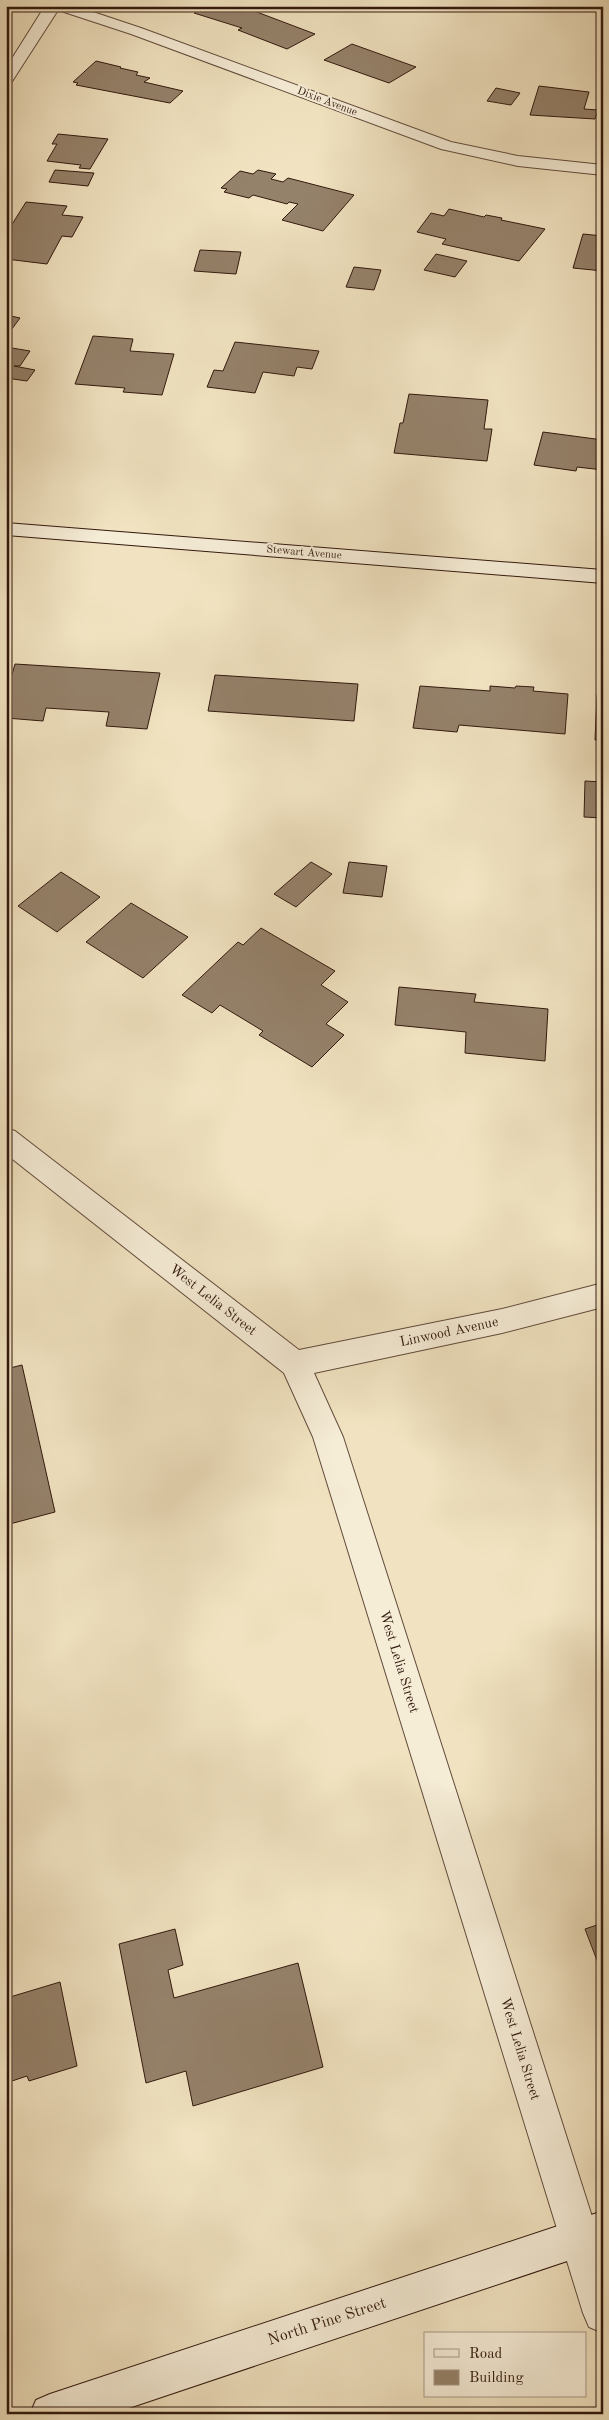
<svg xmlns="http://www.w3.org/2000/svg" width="609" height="2420" viewBox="0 0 609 2420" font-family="'Old Standard TT',serif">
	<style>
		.building { fill: #95826b; stroke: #32180e }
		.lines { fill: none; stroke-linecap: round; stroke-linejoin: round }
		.street-casing { stroke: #624b3b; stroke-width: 2 }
		.secondary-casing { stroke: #32180e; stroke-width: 2 }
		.street { fill: #f6edd7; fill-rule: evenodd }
		.secondary { fill: #f6edd7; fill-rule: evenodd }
		.labels { text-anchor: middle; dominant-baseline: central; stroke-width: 4; stroke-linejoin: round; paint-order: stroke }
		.far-street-label { font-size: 11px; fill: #32180e; stroke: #f6edd7 }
		.street-label { font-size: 14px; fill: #32180e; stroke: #f6edd7 }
		.near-street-label { font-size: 16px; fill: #32180e; stroke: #f6edd7 }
	</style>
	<rect width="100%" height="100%" fill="#f1e3c1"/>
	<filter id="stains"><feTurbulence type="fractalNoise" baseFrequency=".004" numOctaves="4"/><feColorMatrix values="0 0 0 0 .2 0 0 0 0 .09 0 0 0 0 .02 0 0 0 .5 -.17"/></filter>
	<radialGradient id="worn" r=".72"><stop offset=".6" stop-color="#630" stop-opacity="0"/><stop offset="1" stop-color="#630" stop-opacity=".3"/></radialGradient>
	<!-- building -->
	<path class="building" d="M 207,6 L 241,6 L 315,34 L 287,49 L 238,30 L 242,28 L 194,13 Z
		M 352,44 L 416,67 L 389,83 L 324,60 Z
		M 96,61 L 121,67 L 120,68 L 138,72 L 136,75 L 150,78 L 144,82 L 183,91 L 170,103 L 76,85 L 78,83 L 73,82 Z
		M 539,86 L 589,92 L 584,109 L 598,110 L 595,119 L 530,115 Z
		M 496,88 L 520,93 L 511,105 L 487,101 Z
		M 58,134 L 108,139 L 90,169 L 79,168 L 81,165 L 47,161 L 57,144 L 52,144 Z
		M 55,170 L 94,173 L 88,186 L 49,182 Z
		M 258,170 L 276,174 L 271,179 L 283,182 L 288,178 L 354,195 L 323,231 L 282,220 L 298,204 L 289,202 L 287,204 L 253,195 L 249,198 L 224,192 L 227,189 L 221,188 L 240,171 L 253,174 Z
		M 26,202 L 67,206 L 62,215 L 83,217 L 72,237 L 62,236 L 47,264 L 6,259 L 6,234 Z
		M 449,209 L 484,217 L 486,215 L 502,218 L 501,220 L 545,229 L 519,261 L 442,244 L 446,239 L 417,232 L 431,213 L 444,216 Z
		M 583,234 L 603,236 L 603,271 L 573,268 Z
		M 200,250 L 241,252 L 236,274 L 194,271 Z
		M 436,254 L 467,261 L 455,277 L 424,270 Z
		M 354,267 L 381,270 L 374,290 L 346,287 Z
		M 6,315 L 20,318 L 6,337 Z
		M 93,336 L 133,339 L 130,351 L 174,354 L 162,395 L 123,392 L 125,388 L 75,384 Z
		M 235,342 L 319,351 L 312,369 L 297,367 L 294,376 L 263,372 L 255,393 L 207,387 L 214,370 L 223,371 Z
		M 6,347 L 30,351 L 20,366 L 14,366 L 35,370 L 27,381 L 6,378 Z
		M 409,394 L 488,400 L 484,429 L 492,429 L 487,461 L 394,453 L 400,423 L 403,423 Z
		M 543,432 L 603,440 L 603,470 L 577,467 L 576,471 L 534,465 Z
		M 15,664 L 160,673 L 147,729 L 106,726 L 109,712 L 46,708 L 43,721 L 6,718 L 6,695 Z
		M 215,675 L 358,684 L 354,721 L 208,711 Z
		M 420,686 L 490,691 L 490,686 L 515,688 L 516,686 L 534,687 L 533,691 L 568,694 L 565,734 L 459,725 L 457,732 L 413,728 Z
		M 597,695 L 603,695 L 603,740 L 595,740 Z
		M 585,781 L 603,782 L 603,818 L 584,817 Z
		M 311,862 L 332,874 L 296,907 L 274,894 Z
		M 349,862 L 387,866 L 382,897 L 343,893 Z
		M 61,872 L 100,897 L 57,932 L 18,906 Z
		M 131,903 L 188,937 L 143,978 L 86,942 Z
		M 261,928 L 335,971 L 321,985 L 348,1002 L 326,1024 L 344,1035 L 312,1067 L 259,1035 L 263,1031 L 220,1005 L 212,1013 L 182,995 L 238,942 L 243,945 Z
		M 399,987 L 476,994 L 474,1002 L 548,1009 L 545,1061 L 465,1053 L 466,1032 L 395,1025 Z
		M 22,1365 L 55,1512 L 6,1525 L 6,1369 Z
		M 603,1923 L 603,1976 L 585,1929 Z
		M 175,1929 L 183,1965 L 168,1970 L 174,1998 L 298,1963 L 323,2067 L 193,2106 L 186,2071 L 146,2083 L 119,1944 Z
		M 60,1982 L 77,2066 L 29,2081 L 27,2076 L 6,2083 L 6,2010 L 11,2009 L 10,1997 Z"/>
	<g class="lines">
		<!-- street casing -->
		<g class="street-casing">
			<path id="street" d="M 45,6 L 75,6 L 141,28 L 451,142 L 518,156 L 603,165 L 603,175 L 518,166 L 441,149 L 131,34 L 58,10 L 11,83 L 6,85 L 6,68 Z
				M 6,1128 L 15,1131 L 299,1350 L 502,1309 L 603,1283 L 603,1307 L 502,1333 L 314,1373 L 343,1437 L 603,2251 L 603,2333 L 589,2327 L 583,2313 L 313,1437 L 284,1373 L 6,1154 Z"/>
		</g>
		<!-- secondary casing -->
		<g class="secondary-casing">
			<path id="secondary" d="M 6,523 L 603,570 L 603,583 L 6,535 Z
				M 603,2211 L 603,2249 L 111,2414 L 30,2414 L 36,2400 L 50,2394 Z"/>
		</g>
		<!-- street -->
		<use href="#street" class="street"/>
		<!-- secondary -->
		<use href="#secondary" class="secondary"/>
	</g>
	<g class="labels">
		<!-- far-street labels -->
		<g class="far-street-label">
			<text transform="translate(327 102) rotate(21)">Dixie Avenue</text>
			<text transform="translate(304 553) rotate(5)">Stewart Avenue</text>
		</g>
		<!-- street labels -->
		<g class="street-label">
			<text transform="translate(213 1300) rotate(38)">West Lelia Street</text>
			<text transform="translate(449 1332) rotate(-12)">Linwood Avenue</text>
			<text transform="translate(399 1662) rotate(73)">West Lelia Street</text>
			<text transform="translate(520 2049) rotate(73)">West Lelia Street</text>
		</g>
		<!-- near-street labels -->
		<g class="near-street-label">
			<text transform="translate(327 2322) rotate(-18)">North Pine Street</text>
		</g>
	</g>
	<!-- margin -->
	<rect width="609" height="2420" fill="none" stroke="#f1e3c1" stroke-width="25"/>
	<rect x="8" y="8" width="594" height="2405" fill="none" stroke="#32180e" stroke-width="2.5"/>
	<rect x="12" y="12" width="584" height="2395" fill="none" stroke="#32180e"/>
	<!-- legend -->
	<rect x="424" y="2332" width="162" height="65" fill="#f6edd7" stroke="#a89887"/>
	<rect x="434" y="2349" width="25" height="8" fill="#f6edd7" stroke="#a89887"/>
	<text x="469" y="2358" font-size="15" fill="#32180e">Road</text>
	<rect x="434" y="2370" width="25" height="15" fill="#95826b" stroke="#a89887"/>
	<text x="469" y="2382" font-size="15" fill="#32180e">Building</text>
	<rect width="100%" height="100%" filter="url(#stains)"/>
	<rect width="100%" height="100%" fill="url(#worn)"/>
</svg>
